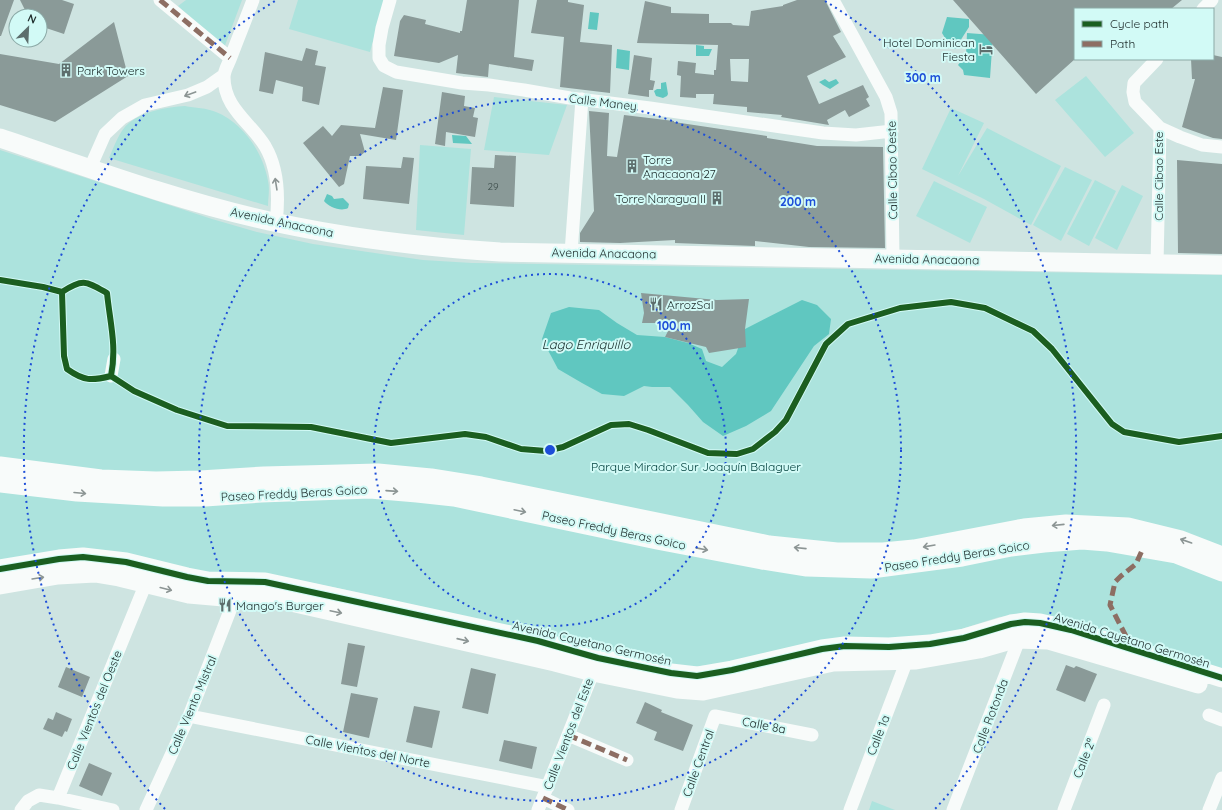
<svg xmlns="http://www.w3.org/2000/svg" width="1222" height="810" viewBox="0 0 1222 810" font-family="Quicksand,sans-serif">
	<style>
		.green { fill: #ace3dd }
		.water { fill: #60c7c0 }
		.building { fill: #8a9a98; fill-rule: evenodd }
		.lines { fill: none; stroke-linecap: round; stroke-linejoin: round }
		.street { stroke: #f8fbfa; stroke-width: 13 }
		.secondary { stroke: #f8fbfa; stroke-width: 19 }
		.quiet { stroke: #8d6e63; stroke-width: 5; stroke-dasharray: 10 5; stroke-linecap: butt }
		.cycleway-casing { stroke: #d2faf6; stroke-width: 8 }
		.cycleway { stroke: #1b5e20; stroke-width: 6 }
		.oneway { stroke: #8c9594 }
		.ring { fill: none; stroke: #1d4ed8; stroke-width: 2; stroke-dasharray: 2 4 }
		.labels { text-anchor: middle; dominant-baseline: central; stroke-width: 4; stroke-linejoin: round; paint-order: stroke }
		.number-label { font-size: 10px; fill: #3a4a48 }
		.poi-label { font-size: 12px; fill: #202f2e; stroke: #d2faf6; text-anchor: start }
		.street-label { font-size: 12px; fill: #202f2e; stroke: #d2faf6 }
		.park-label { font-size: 12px; fill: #02413d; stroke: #d2faf6 }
		.water-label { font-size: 13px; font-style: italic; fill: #182f2d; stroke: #d2faf6 }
		.centre { fill: #1d4ed8; stroke: #d2faf6; stroke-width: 2 }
		.ring-label { font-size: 12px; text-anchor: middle; font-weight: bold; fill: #1d4ed8; stroke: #d2faf6; stroke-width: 4; stroke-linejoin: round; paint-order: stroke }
	</style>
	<rect width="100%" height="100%" fill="#cee4e1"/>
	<!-- green -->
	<path class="green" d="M 186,0 L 242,0 L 224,48 L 178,6 Z
		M 298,0 L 384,0 L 370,52 L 289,29 Z
		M 1086,76 L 1134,133 L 1105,157 L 1055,100 Z
		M 494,97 L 567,105 L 549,155 L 484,150 Z
		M 185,106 C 195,108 207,108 216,112 C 243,123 263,152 268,181 C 270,189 268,198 268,206 L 109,158 C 114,147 119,131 129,123 C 144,111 166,107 185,106 Z
		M 951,108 L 984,123 L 958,176 L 987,128 L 1061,166 L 1031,225 L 984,199 L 922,169 Z
		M 420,145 L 471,149 L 464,235 L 416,230 Z
		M 0,150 L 212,219 L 257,232 L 313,244 L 423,260 L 472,263 L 1222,275 L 1222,670 L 1020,615 L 999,617 L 949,633 L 709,665 L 692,667 L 673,665 L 600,650 L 552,637 L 366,594 L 293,579 L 0,560 Z
		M 1065,167 L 1092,180 L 1061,241 L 1033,225 Z
		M 1095,180 L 1116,191 L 1089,246 L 1067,234 Z
		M 934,181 L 987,207 L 970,243 L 916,216 Z
		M 1122,185 L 1143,196 L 1117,250 L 1095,238 Z
		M 872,801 L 895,810 L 869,810 Z"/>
	<!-- water -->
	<path class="water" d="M 590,12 L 599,13 L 597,30 L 588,29 Z
		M 947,17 L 969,19 L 969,27 L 955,49 L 950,46 L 942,33 Z
		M 967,33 L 993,35 L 990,78 L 964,75 L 963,70 L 958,65 L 966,55 Z
		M 696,45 L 704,46 L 704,49 L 712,49 L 709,56 L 696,56 Z
		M 617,49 L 630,51 L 629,70 L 616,68 Z
		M 825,79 L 829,82 L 836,79 L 839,83 L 830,89 L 823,85 L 819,82 Z
		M 666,82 L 668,94 L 667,96 L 663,98 L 656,96 L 654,91 L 657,89 L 661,89 L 661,83 Z
		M 452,135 L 466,136 L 472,144 L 453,143 Z
		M 327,194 L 332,196 L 334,199 L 343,198 L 349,204 L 348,208 C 341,212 329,207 324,201 Z
		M 802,300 L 817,305 L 831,319 L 829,334 L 814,346 L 771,411 L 746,426 L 723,436 L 703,422 L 688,405 L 670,387 L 652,387 L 644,386 L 624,396 L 602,394 L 582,383 L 558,369 L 542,339 L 551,313 L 569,307 L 599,310 L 617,323 L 637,335 L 665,337 L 688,343 L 702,349 L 706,361 L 722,367 L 736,354 L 745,329 Z"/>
	<!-- building -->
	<path class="building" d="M 0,0 L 14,0 L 1,36 L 0,36 Z
		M 20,0 L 62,0 L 74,4 L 64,34 L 40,26 L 40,16 L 28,16 Z
		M 467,0 L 519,0 L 514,57 L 534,60 L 532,71 L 489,64 L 488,77 L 456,73 L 458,55 L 439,63 L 394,56 L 400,21 L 404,15 L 426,20 L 425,24 L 460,33 L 460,31 L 462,31 Z
		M 537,0 L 568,0 L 568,2 L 584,5 L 580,42 L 612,45 L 610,93 L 560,87 L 564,37 L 531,33 Z
		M 797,0 L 825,0 L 841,32 L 833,36 L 846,57 L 807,76 L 819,104 L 863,85 L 869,97 L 866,99 L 870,106 L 849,117 L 845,110 L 827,120 L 829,125 L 781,117 L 782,115 L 747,112 L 747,107 L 713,104 L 714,94 L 696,94 L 696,98 L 680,97 L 681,76 L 677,75 L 678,61 L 696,63 L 695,73 L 714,75 L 714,70 L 716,70 L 718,45 L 637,43 L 645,1 L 671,7 L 671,13 L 709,14 L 709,23 L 731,23 L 733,25 L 749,26 L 751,11 L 783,6 L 783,5 ZM 730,59 L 749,59 L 748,82 L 731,81 Z
		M 953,0 L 1182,0 L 1171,9 L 1075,9 L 1075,59 L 1036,94 Z
		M 114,22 L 128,76 L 55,122 L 0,105 L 0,54 L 59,64 Z
		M 306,48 L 318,51 L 315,65 L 326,67 L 319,105 L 302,101 L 303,87 L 276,80 L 273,94 L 259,91 L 265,52 L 302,61 Z
		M 634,55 L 652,58 L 650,80 L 655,81 L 653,90 L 649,90 L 649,97 L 628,94 Z
		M 1213,55 L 1222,57 L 1222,139 L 1213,138 L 1182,127 L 1195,79 L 1192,79 L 1191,59 L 1213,59 Z
		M 383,87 L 403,90 L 396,140 L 360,134 L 365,152 L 360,156 L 350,156 L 344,184 L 339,187 L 303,143 L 323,126 L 332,136 L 341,125 L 375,128 Z
		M 442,92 L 465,96 L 464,106 L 475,108 L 473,117 L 478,118 L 475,137 L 446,132 L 445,146 L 435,144 Z
		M 589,111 L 609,113 L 607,156 L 617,157 L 624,115 L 674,121 L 674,122 L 767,136 L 767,138 L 817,146 L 883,147 L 885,248 L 809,247 L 755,241 L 755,246 L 675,243 L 675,240 L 620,243 L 580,242 L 580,233 L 594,211 Z
		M 495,155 L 516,156 L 514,207 L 470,204 L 472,167 L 494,168 Z
		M 403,157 L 414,158 L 409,204 L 363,199 L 366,166 L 401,168 Z
		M 1177,160 L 1222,164 L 1222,254 L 1178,253 Z
		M 641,293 L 717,300 L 749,299 L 745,329 L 746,347 L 709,353 L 706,347 L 665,337 L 672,323 L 642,323 L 644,313 Z
		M 348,643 L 365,646 L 357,687 L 341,684 Z
		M 1066,665 L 1074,668 L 1076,666 L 1079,667 L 1097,674 L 1085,702 L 1056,690 Z
		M 66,667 L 90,677 L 82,697 L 58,687 Z
		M 471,668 L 496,674 L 488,714 L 462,708 Z
		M 351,693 L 378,698 L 369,738 L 343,732 Z
		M 645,702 L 662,710 L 661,712 L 693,725 L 683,751 L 654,740 L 657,732 L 636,723 Z
		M 414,706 L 440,711 L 432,748 L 406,742 Z
		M 56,712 L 72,719 L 67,732 L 65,731 L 62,737 L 43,729 L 48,718 L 53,720 Z
		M 504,740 L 537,747 L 532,769 L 499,761 Z
		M 89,763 L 112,773 L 102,796 L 79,786 Z"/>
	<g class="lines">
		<!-- street -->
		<path class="street" d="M 160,0 L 230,58
			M 253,0 C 246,19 238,38 231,57 C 229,63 224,70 224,77 C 224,108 250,122 265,146 C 278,168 279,198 276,223
			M 390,0 L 382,28 L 379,45 L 379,58 L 384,66 L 396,72 L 462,83 L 489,85 L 524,90 L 570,98 L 650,108 L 823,133 L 856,135 L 892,131
			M 833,0 L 886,97 L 891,113 L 893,259
			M 1203,9 L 1212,0
			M 1157,59 L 1134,83 L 1133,92 L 1135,102 L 1160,128 L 1180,137 L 1202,145 L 1222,147
			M 90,168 L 105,134 L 122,118 L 145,105 L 188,95 L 207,87 L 224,75
			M 571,253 L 582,99
			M 1157,264 L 1160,128
			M 111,376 L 114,359
			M 1209,715 L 1222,720
			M 189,716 L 548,787
			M 568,735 L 627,760
			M 58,798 L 146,583
			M 543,798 L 568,810
			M 21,810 L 28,801 L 39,795 L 58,798 L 113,810
			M 146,810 L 189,716 L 238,590
			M 538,810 L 596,665
			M 681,810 L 715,716 L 812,735
			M 850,810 L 907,660
			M 953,810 L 1022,632
			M 1064,810 L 1104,705
			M 1209,810 L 1222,778"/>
		<!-- secondary -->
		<path class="secondary" d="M 0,138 C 89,168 178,201 269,221 C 345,238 422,247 500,252 L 1222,265
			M 0,466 L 101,479 L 156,481 L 200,480 L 264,476 L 378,473 L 431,478 L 481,486 L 769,545 L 837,552 L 883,552 L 914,549 L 1024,528 L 1066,524 L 1128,527 L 1181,540 L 1222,556
			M 0,483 L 77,492 L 163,497 L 205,497 L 261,493 L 370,489 L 417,493 L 454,497 L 657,540 L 762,560 L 807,567 L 871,569 L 962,557 L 1011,547 L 1044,543 L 1082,540 L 1107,542 L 1176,554 L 1222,572
			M 0,569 L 59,559 L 83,557 L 126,562 L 187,577 L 208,581 L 265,582 L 538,641 L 598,658 L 671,673 L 697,676 L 732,670 L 822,649 L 845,646 L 889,647 L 930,644 L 964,638 L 1011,624 L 1025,622 L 1040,623 L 1071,630 L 1222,678
			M 0,585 L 58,575 L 95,573 L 119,577 L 189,594 L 235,598 L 248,597 L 269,597 L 555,662 L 593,672 L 677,689 L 703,691 L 833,662 L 916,660 L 979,649 L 1014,639 L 1048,640 L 1198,684"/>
		<!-- quiet -->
		<path class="quiet" d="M 160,0 L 230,58
			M 1133,650 L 1110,605 L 1115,582 L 1121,576 L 1136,564 L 1143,548
			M 568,735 L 627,760
			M 543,798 L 568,810"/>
		<!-- cycleway casing -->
		<g class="cycleway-casing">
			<path id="cycleway" d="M 0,280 L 43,287 L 62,292 C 83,278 86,281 107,293 C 110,323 117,346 111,376
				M 62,292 L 64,356 L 67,369 C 84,381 91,381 111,376 L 134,391 L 177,410 L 227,426 L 311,427 L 391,443 L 465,434 L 486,437 L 521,449 L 546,451 L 563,447 L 611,425 L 629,424 L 648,430 L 708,453 L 737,454 L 753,449 L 775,432 L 786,420 L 826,344 L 848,324 L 900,308 L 951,302 L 985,308 L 1033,331 L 1052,349 L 1112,424 L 1124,432 L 1179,442 L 1222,436
				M 0,569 L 59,559 L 83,557 L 126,562 L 187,577 L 208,581 L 265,582 L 538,641 L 598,658 L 671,673 L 697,676 L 732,670 L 822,649 L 845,646 L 889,647 L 930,644 L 964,638 L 1011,624 L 1025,622 L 1040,623 L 1071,630 L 1222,678"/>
		</g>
		<!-- cycleway -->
		<use href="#cycleway" class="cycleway"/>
	</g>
	<!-- one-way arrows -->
	<defs><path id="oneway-shaft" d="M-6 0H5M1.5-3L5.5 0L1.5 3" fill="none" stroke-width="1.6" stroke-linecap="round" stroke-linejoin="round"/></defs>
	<g class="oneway">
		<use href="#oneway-shaft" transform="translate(190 94) rotate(160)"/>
		<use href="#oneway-shaft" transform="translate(276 184) rotate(-99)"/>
		<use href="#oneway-shaft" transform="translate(392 491) rotate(4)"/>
		<use href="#oneway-shaft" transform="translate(80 493) rotate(5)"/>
		<use href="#oneway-shaft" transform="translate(520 511) rotate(12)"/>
		<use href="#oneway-shaft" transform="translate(1058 525) rotate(174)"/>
		<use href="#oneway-shaft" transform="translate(1186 541) rotate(-161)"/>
		<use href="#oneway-shaft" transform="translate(929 546) rotate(170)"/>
		<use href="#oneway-shaft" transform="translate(800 548) rotate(-174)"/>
		<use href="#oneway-shaft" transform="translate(702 549) rotate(11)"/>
		<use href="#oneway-shaft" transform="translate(38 578) rotate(-9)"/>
		<use href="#oneway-shaft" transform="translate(166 589) rotate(14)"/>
		<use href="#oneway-shaft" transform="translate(336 612) rotate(12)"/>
		<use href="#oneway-shaft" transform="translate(463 640) rotate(13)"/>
	</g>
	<!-- distance rings -->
	<g class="ring">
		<circle cx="550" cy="450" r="176"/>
		<circle cx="550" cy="450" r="351"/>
		<path d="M165 809A527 527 0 0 1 275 1M825 1A527 527 0 0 1 935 809"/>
	</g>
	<!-- icons -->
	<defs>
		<g id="hotel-bare" transform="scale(1.08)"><path d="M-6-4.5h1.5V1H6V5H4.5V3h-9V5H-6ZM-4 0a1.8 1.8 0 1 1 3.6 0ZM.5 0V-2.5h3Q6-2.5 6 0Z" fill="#5d6e6d" stroke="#d2faf6" stroke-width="2.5" paint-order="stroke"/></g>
		<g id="building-bare" transform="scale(1.08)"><path d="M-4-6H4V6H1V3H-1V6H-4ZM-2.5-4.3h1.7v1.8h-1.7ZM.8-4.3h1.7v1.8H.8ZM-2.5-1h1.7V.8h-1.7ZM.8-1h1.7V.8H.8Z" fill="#5d6e6d" stroke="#d2faf6" stroke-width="2.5" paint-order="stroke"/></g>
		<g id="restaurant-bare" transform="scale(1.08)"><path d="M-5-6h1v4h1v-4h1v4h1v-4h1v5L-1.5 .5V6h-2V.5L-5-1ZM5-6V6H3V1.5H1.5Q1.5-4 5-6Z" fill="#5d6e6d" stroke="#d2faf6" stroke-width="2.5" paint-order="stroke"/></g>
	</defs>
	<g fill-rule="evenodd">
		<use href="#hotel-bare" x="986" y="49"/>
		<use href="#building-bare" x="66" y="70"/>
		<use href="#building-bare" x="632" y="166"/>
		<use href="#building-bare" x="717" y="198"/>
		<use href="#restaurant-bare" x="656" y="304"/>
		<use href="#restaurant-bare" x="225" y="605"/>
	</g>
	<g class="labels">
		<!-- number labels -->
		<g class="number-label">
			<text x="493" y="186">29</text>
		</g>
		<!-- poi labels -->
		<g class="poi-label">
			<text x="975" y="42" text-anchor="end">Hotel Dominican<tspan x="975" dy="14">Fiesta</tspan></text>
			<text x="77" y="70">Park Towers</text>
			<text x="643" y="159">Torre<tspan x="643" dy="14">Anacaona 27</tspan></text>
			<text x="706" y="198" text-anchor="end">Torre Naragua II</text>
			<text x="667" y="304">ArrozSal</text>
			<text x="236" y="605">Mango's Burger</text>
		</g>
		<!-- street labels -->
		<g class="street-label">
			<text transform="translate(603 102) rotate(7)">Calle Maney</text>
			<text transform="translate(892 170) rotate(-91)">Calle Cibao Oeste</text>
			<text transform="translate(1158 176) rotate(-90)">Calle Cibao Este</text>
			<text transform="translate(282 222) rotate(12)">Avenida Anacaona</text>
			<text transform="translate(604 253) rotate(1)">Avenida Anacaona</text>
			<text transform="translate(927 259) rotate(1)">Avenida Anacaona</text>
			<text transform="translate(294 493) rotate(-3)">Paseo Freddy Beras Goico</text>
			<text transform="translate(614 530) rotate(12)">Paseo Freddy Beras Goico</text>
			<text transform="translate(957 556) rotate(-9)">Paseo Freddy Beras Goico</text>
			<text transform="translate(1132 640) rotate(17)">Avenida Cayetano Germosén</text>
			<text transform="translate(592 643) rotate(13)">Avenida Cayetano Germosén</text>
			<text transform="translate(192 705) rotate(-67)">Calle Viento Mistral</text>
			<text transform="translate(94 710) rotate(-68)">Calle Vientos del Oeste</text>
			<text transform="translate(990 716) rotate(-69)">Calle Rotonda</text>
			<text transform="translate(764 725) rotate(11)">Calle 8a</text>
			<text transform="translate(568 734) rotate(-69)">Calle Vientos del Este</text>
			<text transform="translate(878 735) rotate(-69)">Calle 1a</text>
			<text transform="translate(368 751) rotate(11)">Calle Vientos del Norte</text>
			<text transform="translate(1084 758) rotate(-69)">Calle 2ª</text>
			<text transform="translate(698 763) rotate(-70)">Calle Central</text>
		</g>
		<!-- park labels -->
		<g class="park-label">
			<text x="696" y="466">Parque Mirador Sur Joaquín Balaguer</text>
		</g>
		<!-- water labels -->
		<g class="water-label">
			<text x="586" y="344">Lago Enriquillo</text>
		</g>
	</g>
	<circle cx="550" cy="450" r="6" class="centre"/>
	<g class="ring-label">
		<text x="923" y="82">300 m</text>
		<text x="798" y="206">200 m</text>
		<text x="674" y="330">100 m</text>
	</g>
	<!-- legend -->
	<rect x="1074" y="8" width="140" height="52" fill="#d2faf6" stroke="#8ba9a6"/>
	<rect x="1082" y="21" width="20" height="6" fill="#1b5e20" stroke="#8ba9a6"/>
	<text x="1110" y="28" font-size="12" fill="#202f2e">Cycle path</text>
	<rect x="1082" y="41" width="20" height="6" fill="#8d6e63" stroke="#8ba9a6"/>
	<text x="1110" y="48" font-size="12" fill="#202f2e">Path</text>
	<!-- north arrow -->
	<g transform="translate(28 28) rotate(24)"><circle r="19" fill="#d2faf6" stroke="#8ba9a6"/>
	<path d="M0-3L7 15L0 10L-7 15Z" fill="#5d6e6d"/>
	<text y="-6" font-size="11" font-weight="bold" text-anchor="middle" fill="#202f2e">N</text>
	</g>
</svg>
